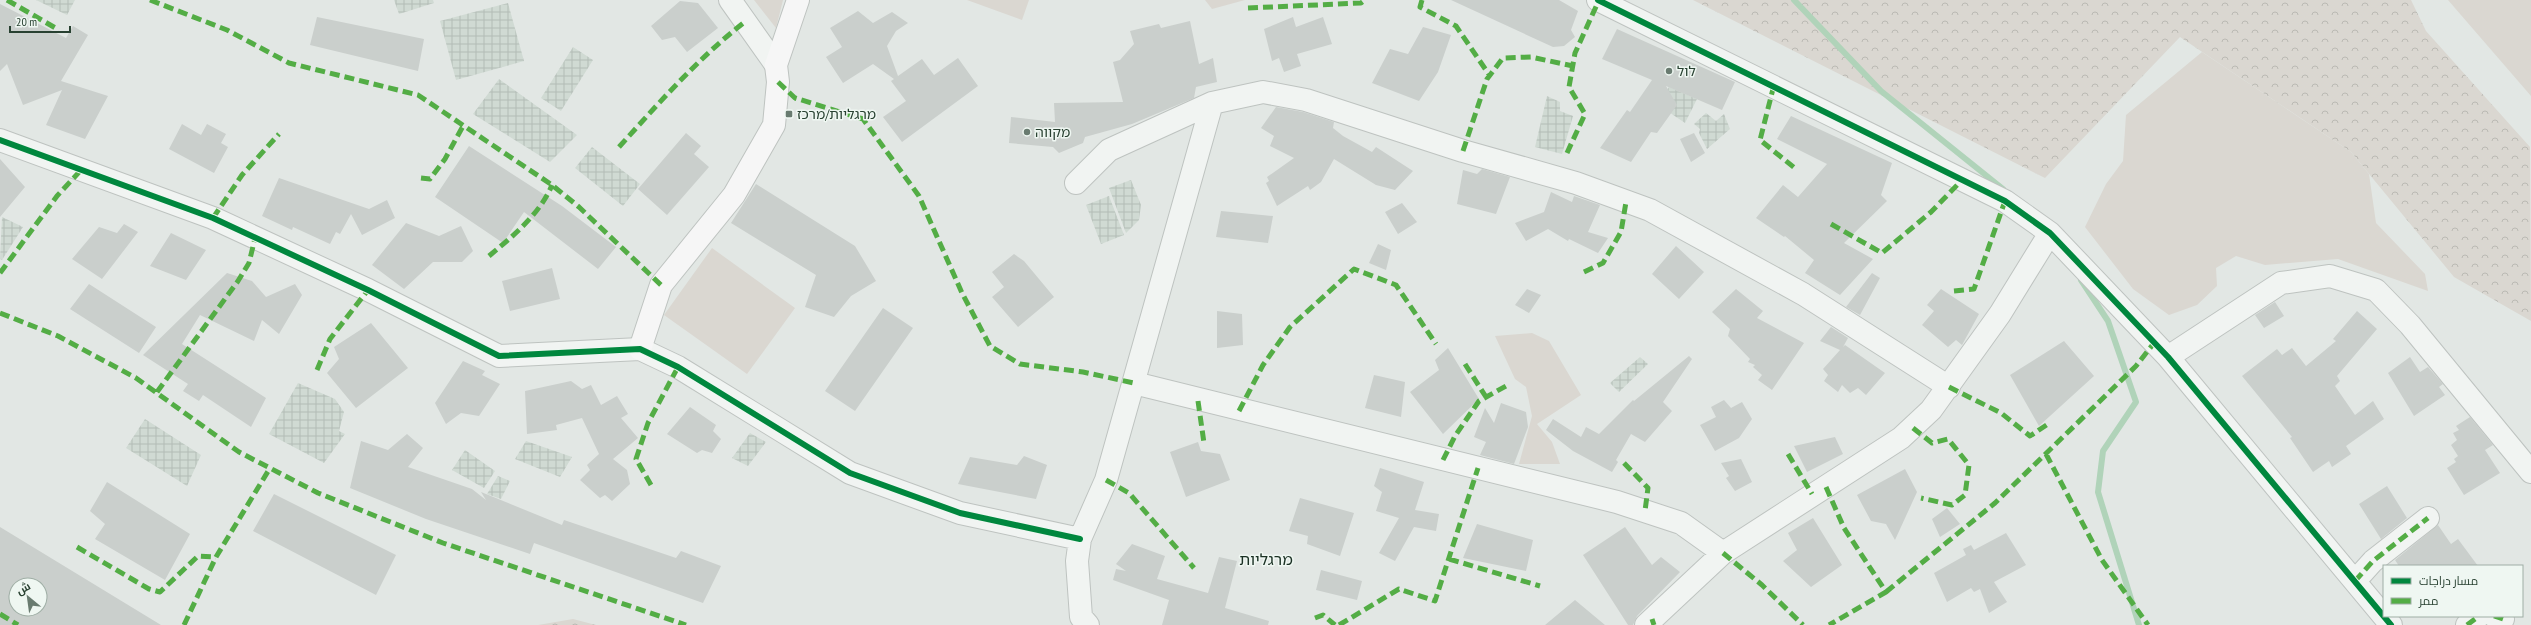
<svg xmlns="http://www.w3.org/2000/svg" width="2531" height="625" viewBox="0 0 2531 625" font-family="'PT Sans Narrow',Cairo,'Noto Sans Hebrew',sans-serif">
	<style>
		.industrial { fill: url(#industrial-grid) }
		.grass { fill: #dad7d1 }
		.forest { fill: url(#forest-crowns) }
		.lines { fill: none; stroke-linecap: round; stroke-linejoin: round }
		.stream { stroke: #b0d3b9; stroke-width: 6 }
		.building { fill: #cacfcc; fill-rule: evenodd }
		.street-casing { stroke: #bec3c0; stroke-width: 24 }
		.secondary-casing { stroke: #bec3c0; stroke-width: 24 }
		.street { stroke: #f1f4f2; stroke-width: 22 }
		.secondary { stroke: #f6f6f6; stroke-width: 22 }
		.quiet { stroke: #53ad45; stroke-width: 5; stroke-dasharray: 10 5; stroke-linecap: butt }
		.cycleway-casing { stroke: #eff7f2; stroke-width: 8 }
		.cycleway { stroke: #00873e; stroke-width: 6 }
		.poi-dot { fill: #697b70; stroke: #eff7f2; stroke-width: 1.5 }
		.labels { text-anchor: middle; dominant-baseline: central; stroke-width: 3; stroke-linejoin: round; paint-order: stroke }
		.poi-label { font-size: 14px; fill: #284131; stroke: #eff7f2; text-anchor: start }
		.quarter-label { font-size: 16px; fill: #1b3124; stroke: #eff7f2 }
	</style>
	<defs>
		<pattern id="industrial-grid" width="8" height="8" patternUnits="userSpaceOnUse"><rect width="8" height="8" fill="#d0dad3"/><path d="M0 4h8M4 0v8" fill="none" stroke="#b3bcb6"/></pattern>
		<pattern id="forest-crowns" width="20" height="18" patternUnits="userSpaceOnUse"><rect width="20" height="18" fill="#dad7d1"/><path d="M2 6a3 3 0 1 1 6 0M12 15a3 3 0 1 1 6 0" fill="none" stroke="#bbbab4"/></pattern>
	</defs>
	<rect width="100%" height="100%" fill="#e2e7e4"/>
	<!-- industrial -->
	<path class="industrial" d="M 36,0 L 75,0 L 67,15 Z
		M 394,0 L 433,0 L 434,3 L 399,14 Z
		M 508,3 L 524,61 L 456,80 L 440,21 Z
		M 573,47 L 593,60 L 561,111 L 541,98 Z
		M 499,79 L 577,135 L 550,162 L 473,114 Z
		M 1669,87 L 1697,99 L 1685,123 L 1657,104 Z
		M 1547,96 L 1560,102 L 1560,111 L 1573,116 L 1562,154 L 1535,147 Z
		M 1706,113 L 1716,121 L 1724,114 L 1730,129 L 1707,149 L 1699,133 L 1700,129 L 1694,124 Z
		M 592,147 L 640,184 L 623,206 L 575,168 Z
		M 1131,180 L 1141,205 L 1139,220 L 1126,233 L 1109,188 Z
		M 1109,196 L 1124,235 L 1101,244 L 1086,205 Z
		M 2,217 L 23,227 L 2,260 L 0,259 Z
		M 1640,357 L 1648,364 L 1619,392 L 1610,383 Z
		M 298,383 L 335,399 L 344,412 L 339,431 L 345,434 L 324,463 L 269,434 Z
		M 145,419 L 201,455 L 187,486 L 126,448 Z
		M 750,433 L 766,442 L 748,466 L 732,458 Z
		M 526,441 L 572,457 L 560,477 L 515,459 Z
		M 465,450 L 495,471 L 484,488 L 452,470 Z
		M 498,476 L 510,481 L 501,499 L 487,494 Z"/>
	<!-- grass -->
	<path class="grass" d="M 754,0 L 783,0 L 776,28 Z
		M 967,0 L 1029,0 L 1022,20 Z
		M 1205,0 L 1245,0 L 1212,9 Z
		M 2448,0 L 2531,0 L 2531,96 Z
		M 2202,52 L 2351,152 L 2369,174 L 2376,223 L 2425,274 L 2428,291 L 2338,259 L 2265,265 L 2236,256 L 2216,268 L 2217,286 L 2197,305 L 2169,315 L 2133,289 L 2085,227 L 2106,184 L 2123,161 L 2126,115 Z
		M 712,248 L 795,308 L 747,374 L 664,315 Z
		M 1532,333 L 1549,341 L 1581,395 L 1537,424 L 1552,442 L 1560,464 L 1519,464 L 1532,416 L 1526,387 L 1515,379 L 1495,336 Z"/>
	<!-- forest -->
	<path class="forest" d="M 1693,0 L 2411,0 L 2426,31 L 2530,147 L 2531,321 L 2454,277 L 2351,152 L 2180,37 L 2045,178 Z
		M 573,619 L 596,625 L 538,625 Z"/>
	<g class="lines">
		<!-- stream -->
		<path class="stream" d="M 1794,0 L 1881,91 L 2003,189
			M 2081,280 L 2108,321 L 2136,402 L 2103,451 L 2098,492 L 2139,625"/>
	</g>
	<!-- building -->
	<path class="building" d="M 1451,0 L 1559,0 L 1578,11 L 1571,30 L 1575,37 L 1564,46 L 1553,47 Z
		M 680,1 L 698,3 L 718,28 L 687,52 L 675,37 L 662,40 L 651,26 Z
		M 0,4 L 66,38 L 73,26 L 88,35 L 61,81 L 108,96 L 85,139 L 46,125 L 62,90 L 23,105 L 7,64 L 0,71 Z
		M 858,11 L 873,23 L 892,12 L 908,23 L 896,31 L 887,46 L 898,76 L 922,59 L 934,75 L 958,58 L 978,86 L 902,142 L 883,117 L 906,101 L 891,81 L 894,79 L 873,64 L 843,83 L 826,57 L 842,47 L 830,28 Z
		M 317,17 L 424,39 L 418,71 L 310,45 Z
		M 1293,17 L 1296,27 L 1323,17 L 1332,44 L 1297,54 L 1301,66 L 1284,72 L 1279,58 L 1272,61 L 1264,29 Z
		M 1190,21 L 1199,64 L 1213,58 L 1217,82 L 1196,87 L 1194,98 L 1132,124 L 1085,137 L 1083,143 L 1059,153 L 1053,147 L 1009,143 L 1011,117 L 1055,122 L 1054,103 L 1123,102 L 1113,62 L 1120,60 L 1134,44 L 1130,31 L 1159,24 L 1161,28 Z
		M 1423,27 L 1451,35 L 1438,72 L 1419,101 L 1372,83 L 1390,49 L 1408,54 Z
		M 1617,29 L 1735,82 L 1722,110 L 1666,86 L 1677,105 L 1657,133 L 1651,132 L 1631,162 L 1600,148 L 1627,110 L 1630,112 L 1652,80 L 1602,59 Z
		M 1276,107 L 1303,112 L 1334,122 L 1333,128 L 1343,136 L 1372,152 L 1376,147 L 1413,171 L 1395,190 L 1376,185 L 1334,159 L 1321,182 L 1310,190 L 1308,186 L 1277,206 L 1266,183 L 1269,181 L 1267,177 L 1294,158 L 1270,146 L 1274,136 L 1261,128 Z
		M 1791,116 L 1892,163 L 1881,195 L 1887,201 L 1844,243 L 1873,259 L 1840,295 L 1805,273 L 1814,260 L 1785,236 L 1784,237 L 1756,218 L 1783,185 L 1798,197 L 1827,164 L 1777,139 Z
		M 182,124 L 201,135 L 207,124 L 226,134 L 221,143 L 228,147 L 214,173 L 169,149 Z
		M 686,133 L 701,146 L 694,154 L 709,167 L 667,215 L 638,189 Z
		M 1694,133 L 1705,153 L 1691,162 L 1680,139 Z
		M 469,146 L 562,206 L 616,247 L 598,269 L 524,212 L 503,243 L 435,197 Z
		M 0,159 L 25,187 L 0,217 Z
		M 1482,169 L 1510,177 L 1496,214 L 1457,204 L 1463,170 L 1477,174 Z
		M 279,178 L 369,209 L 387,200 L 395,218 L 362,235 L 351,214 L 340,234 L 336,232 L 330,244 L 293,227 L 292,230 L 262,216 Z
		M 756,184 L 855,246 L 876,281 L 851,296 L 834,317 L 805,307 L 816,275 L 731,223 Z
		M 1551,192 L 1572,202 L 1574,196 L 1600,205 L 1588,232 L 1608,238 L 1598,253 L 1569,239 L 1568,241 L 1548,229 L 1526,241 L 1515,223 L 1544,212 Z
		M 1402,203 L 1417,222 L 1398,234 L 1385,212 Z
		M 1221,211 L 1273,216 L 1268,243 L 1216,237 Z
		M 406,223 L 439,236 L 461,226 L 473,251 L 462,262 L 433,262 L 404,289 L 372,265 Z
		M 124,224 L 138,232 L 102,279 L 72,259 L 99,227 L 117,233 Z
		M 171,233 L 206,250 L 186,280 L 150,266 Z
		M 1378,244 L 1391,250 L 1386,270 L 1369,263 Z
		M 1676,246 L 1704,272 L 1679,299 L 1652,274 Z
		M 1014,254 L 1024,261 L 1054,297 L 1018,327 L 992,297 L 1004,287 L 992,272 Z
		M 552,268 L 560,299 L 510,311 L 502,281 Z
		M 227,273 L 252,281 L 266,297 L 295,284 L 302,295 L 279,334 L 262,320 L 254,341 L 200,315 L 182,344 L 266,398 L 251,427 L 203,395 L 199,401 L 183,391 L 188,384 L 143,355 Z
		M 1872,273 L 1880,278 L 1860,315 L 1846,307 Z
		M 89,284 L 156,327 L 139,353 L 70,309 Z
		M 1527,289 L 1541,295 L 1529,313 L 1515,305 Z
		M 1736,289 L 1763,311 L 1757,318 L 1804,343 L 1772,390 L 1758,380 L 1762,375 L 1753,367 L 1755,365 L 1748,362 L 1750,359 L 1728,336 L 1730,329 L 1712,312 Z
		M 1941,289 L 1979,314 L 1962,345 L 1956,340 L 1948,347 L 1922,325 L 1934,311 L 1927,305 Z
		M 2275,302 L 2284,316 L 2264,328 L 2255,315 Z
		M 883,308 L 913,328 L 855,411 L 825,391 Z
		M 1217,311 L 1242,314 L 1243,345 L 1217,348 Z
		M 2357,311 L 2377,329 L 2337,376 L 2340,381 L 2335,386 L 2355,415 L 2373,401 L 2384,419 L 2346,446 L 2351,454 L 2332,467 L 2329,461 L 2313,472 L 2290,438 L 2292,437 L 2242,376 L 2277,349 L 2282,355 L 2292,348 L 2306,366 L 2336,341 L 2333,339 Z
		M 371,323 L 408,368 L 356,408 L 327,373 L 339,359 L 334,347 Z
		M 1831,327 L 1848,338 L 1843,347 L 1845,345 L 1885,373 L 1866,395 L 1858,388 L 1850,393 L 1842,385 L 1838,392 L 1824,381 L 1828,375 L 1823,369 L 1840,350 L 1820,341 Z
		M 2064,341 L 2094,376 L 2039,426 L 2010,375 Z
		M 1448,348 L 1479,399 L 1443,434 L 1410,392 L 1439,370 L 1435,360 Z
		M 1689,356 L 1692,359 L 1663,402 L 1672,411 L 1645,442 L 1631,434 L 1616,460 L 1618,462 L 1612,472 L 1573,451 L 1546,430 L 1553,419 L 1581,437 L 1586,427 L 1599,434 L 1633,400 L 1634,401 Z
		M 2410,357 L 2420,372 L 2428,367 L 2443,384 L 2439,387 L 2445,395 L 2414,416 L 2388,373 Z
		M 463,361 L 485,371 L 482,375 L 500,384 L 479,416 L 461,413 L 446,424 L 435,403 Z
		M 1374,375 L 1405,382 L 1401,417 L 1365,408 Z
		M 571,381 L 582,389 L 591,385 L 601,405 L 617,396 L 628,414 L 621,418 L 638,438 L 613,459 L 627,470 L 630,484 L 612,501 L 605,495 L 600,498 L 580,480 L 590,470 L 587,465 L 599,454 L 582,418 L 556,425 L 557,430 L 527,434 L 525,391 Z
		M 1724,400 L 1731,408 L 1742,402 L 1752,419 L 1739,438 L 1715,451 L 1700,425 L 1716,417 L 1711,407 Z
		M 1501,403 L 1526,412 L 1528,427 L 1514,464 L 1480,455 L 1486,442 L 1474,437 L 1485,408 L 1494,423 Z
		M 690,407 L 716,425 L 713,431 L 721,439 L 712,453 L 702,450 L 697,453 L 667,434 Z
		M 2470,417 L 2493,445 L 2485,450 L 2500,473 L 2464,495 L 2447,468 L 2456,462 L 2454,459 L 2458,456 L 2451,445 L 2457,440 L 2453,433 L 2459,430 L 2456,426 Z
		M 407,434 L 423,448 L 408,467 L 472,489 L 486,500 L 481,492 L 562,525 L 564,520 L 676,558 L 681,551 L 721,566 L 703,603 L 534,543 L 530,554 L 426,519 L 350,488 L 361,441 L 388,450 Z
		M 1835,437 L 1843,454 L 1807,472 L 1794,446 Z
		M 1198,442 L 1201,451 L 1220,454 L 1230,480 L 1186,497 L 1170,452 Z
		M 1024,456 L 1047,465 L 1036,499 L 958,484 L 970,457 L 1017,465 Z
		M 1741,459 L 1752,482 L 1735,491 L 1726,478 L 1729,476 L 1721,463 Z
		M 1380,468 L 1424,482 L 1415,510 L 1439,514 L 1436,531 L 1414,527 L 1395,561 L 1379,553 L 1399,518 L 1376,511 L 1382,492 L 1374,486 Z
		M 1905,469 L 1917,492 L 1895,540 L 1886,524 L 1871,521 L 1857,495 Z
		M 107,482 L 190,534 L 165,580 L 95,539 L 105,524 L 90,511 Z
		M 2387,486 L 2407,518 L 2381,539 L 2359,504 Z
		M 274,494 L 396,555 L 376,595 L 253,531 Z
		M 1300,498 L 1354,513 L 1340,556 L 1307,544 L 1308,536 L 1289,531 Z
		M 1947,508 L 1960,524 L 1940,537 L 1932,519 Z
		M 1813,518 L 1842,565 L 1811,587 L 1783,561 L 1797,550 L 1788,533 Z
		M 1477,524 L 1533,540 L 1526,571 L 1463,558 Z
		M 2438,525 L 2451,544 L 2458,539 L 2478,566 L 2399,566 L 2395,560 Z
		M 0,527 L 161,625 L 0,625 ZM 16,585 L 40,585 L 40,609 L 16,609 Z
		M 1625,527 L 1652,565 L 1661,557 L 1680,572 L 1637,616 L 1633,625 L 1628,625 L 1583,555 Z
		M 2006,533 L 2026,565 L 1994,582 L 2007,602 L 1989,613 L 1980,589 L 1974,592 L 1971,588 L 1947,602 L 1934,573 L 1966,555 L 1963,549 L 1971,545 L 1974,550 Z
		M 1132,544 L 1165,556 L 1157,579 L 1208,593 L 1219,557 L 1237,561 L 1225,608 L 1269,621 L 1268,625 L 1162,625 L 1169,600 L 1113,580 L 1116,569 L 1126,571 L 1116,564 Z
		M 1321,570 L 1362,581 L 1357,600 L 1316,590 Z
		M 1575,600 L 1605,625 L 1545,625 Z"/>
	<g class="lines">
		<!-- street casing -->
		<g class="street-casing">
			<path id="street" d="M 730,0 L 776,65
				M 1598,0 L 2005,201 L 2050,233 L 2168,357 L 2391,625
				M 0,140 L 213,218 L 368,290 L 499,356 L 640,349 L 678,367 L 850,473 L 960,513 L 1080,539
				M 1076,183 L 1109,150 L 1212,103 L 1263,92 L 1306,100 L 1463,151 L 1576,183 L 1650,210 L 1803,294 L 1949,387
				M 2168,357 L 2281,283 L 2330,276 L 2376,290 L 2410,325 L 2531,472
				M 1134,383 L 1617,502 L 1681,523 L 1723,553
				M 2355,581 L 2373,561 L 2428,518
				M 2494,616 L 2503,619
				M 1088,625 L 1081,617 L 1077,561 L 1080,539 L 1106,480 L 1212,103
				M 1646,625 L 1723,553 L 1901,438 L 1931,410 L 2000,314 L 2050,233
				M 2467,625 L 2479,616"/>
		</g>
		<!-- secondary casing -->
		<g class="secondary-casing">
			<path id="secondary" d="M 640,349 L 661,285 L 734,195 L 774,125 L 778,82 L 776,65 L 798,0"/>
		</g>
		<!-- street -->
		<use href="#street" class="street"/>
		<!-- secondary -->
		<use href="#secondary" class="secondary"/>
		<!-- quiet -->
		<path class="quiet" d="M 7,0 L 59,30
			M 150,0 L 227,30 L 289,63 L 418,95 L 552,185 L 579,207 L 661,285
			M 1422,0 L 1420,7 L 1456,26 L 1490,76
			M 1248,8 L 1361,3 L 1365,0
			M 778,82 L 795,98 L 863,119 L 919,196 L 962,293 L 990,346 L 1020,364 L 1083,372 L 1134,383
			M 1774,85 L 1760,140 L 1796,169
			M 619,147 C 659,103 698,58 746,21
			M 1463,151 L 1487,79 L 1503,58 L 1531,57 L 1573,66
			M 1567,153 L 1585,114 L 1569,87 L 1575,53 L 1599,0
			M 421,178 L 430,179 L 445,159 L 463,126
			M 213,218 L 242,175 L 279,134
			M 1831,224 L 1882,253 L 1931,212 L 1963,179
			M 489,256 C 513,236 540,214 552,185
			M 1584,272 L 1603,263 L 1621,232 L 1626,202
			M 0,273 L 57,196 L 82,169
			M 1954,291 L 1974,289 L 2005,201
			M 0,313 L 58,336 L 136,378 L 239,452 L 318,493 L 443,543 L 686,625
			M 1465,364 L 1486,397
			M 317,370 L 330,339 L 368,290
			M 1949,387 L 2001,413 L 2030,436 L 2048,424
			M 157,392 L 238,281 L 249,263 L 255,238
			M 1198,401 L 1204,443
			M 1239,411 L 1263,365 L 1290,327 L 1354,269 L 1396,285 L 1436,344
			M 1913,428 L 1932,443 L 1948,439 L 1969,465 L 1965,495 L 1952,505 L 1921,498
			M 1788,454 L 1812,494
			M 2046,454 L 2102,560 L 2148,625
			M 1443,460 L 1455,436 L 1479,401 L 1506,386
			M 1624,463 L 1648,488 L 1645,511
			M 1106,480 L 1129,493 L 1194,568
			M 651,485 L 636,459 L 648,423 L 678,367
			M 1826,487 L 1844,528 L 1886,592 L 1829,625
			M 77,547 L 149,589 L 160,592 L 198,556 L 216,557
			M 1723,553 L 1762,585 L 1803,625
			M 1449,559 L 1540,586
			M 2355,581 L 2373,561 L 2428,518
			M 1886,592 L 1995,503 L 2136,366 L 2154,343
			M 0,614 L 18,625
			M 2494,616 L 2503,619
			M 1315,618 L 1323,615 L 1335,625
			M 1652,619 L 1654,625
			M 184,625 L 216,557 L 270,468
			M 1339,625 L 1399,589 L 1435,601 L 1478,468
			M 2467,625 L 2479,616"/>
		<!-- cycleway casing -->
		<g class="cycleway-casing">
			<path id="cycleway" d="M 1598,0 L 2005,201 L 2050,233 L 2168,357 L 2391,625
				M 0,140 L 213,218 L 368,290 L 499,356 L 640,349 L 678,367 L 850,473 L 960,513 L 1080,539"/>
		</g>
		<!-- cycleway -->
		<use href="#cycleway" class="cycleway"/>
	</g>
	<!-- markers -->
	<g class="poi-dot">
		<circle cx="1669" cy="71" r="4"/>
		<rect x="785" y="110" width="8" height="8" rx="2"/>
		<circle cx="1027" cy="132" r="4"/>
	</g>
	<g class="labels">
		<!-- poi labels -->
		<g class="poi-label">
			<text x="1677" y="71">לול</text>
			<text x="797" y="114">מרגליות/מרכז</text>
			<text x="1035" y="132">מקווה</text>
		</g>
		<!-- quarter labels -->
		<g class="quarter-label">
			<text x="1266" y="559">מרגליות</text>
		</g>
	</g>
	<!-- legend -->
	<rect x="2383" y="565" width="140" height="52" fill="#eff7f2" stroke="#9faea5"/>
	<rect x="2391" y="578" width="20" height="6" fill="#00873e" stroke="#9faea5"/>
	<text x="2419" y="585" font-size="12" fill="#284131">مسار دراجات</text>
	<rect x="2391" y="598" width="20" height="6" fill="#53ad45" stroke="#9faea5"/>
	<text x="2419" y="605" font-size="12" fill="#284131">ممر</text>
	<!-- north arrow -->
	<g transform="translate(28 597) rotate(331)"><circle r="19" fill="#eff7f2" stroke="#9faea5"/>
	<path d="M0-3L7 15L0 10L-7 15Z" fill="#697b70"/>
	<text y="-6" font-size="11" font-weight="bold" text-anchor="middle" fill="#284131">ش</text>
	</g>
	<!-- scale -->
	<path d="M10 26v6h60v-6" fill="none" stroke="#284131" stroke-width="2"/>
	<text x="16" y="26" font-size="12" fill="#284131" stroke="#eff7f2" stroke-width="3" paint-order="stroke">20 m</text>
</svg>
